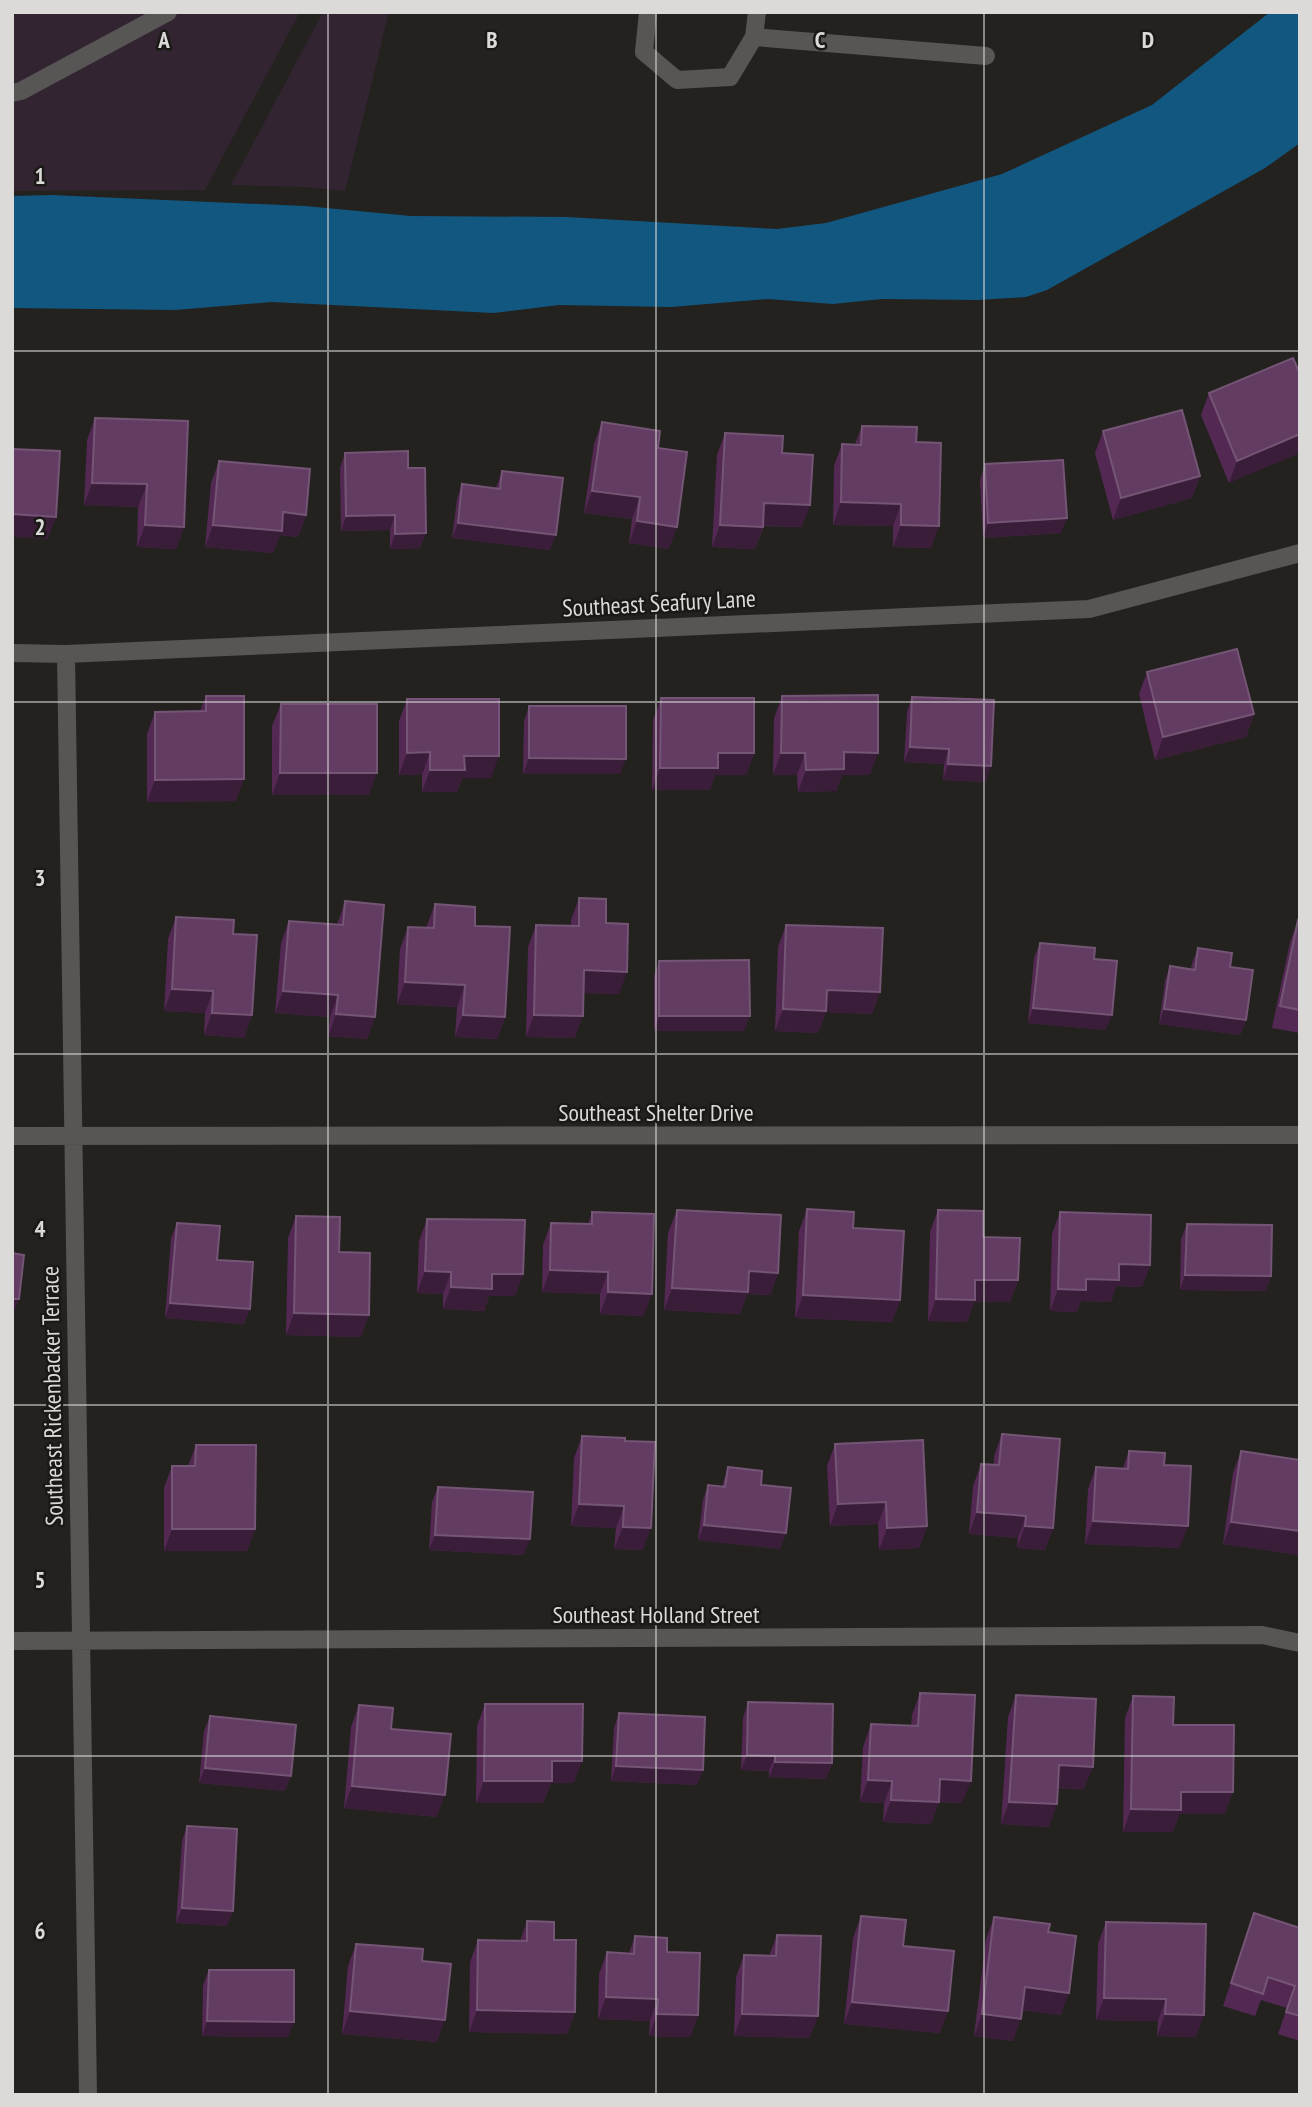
<svg xmlns="http://www.w3.org/2000/svg" width="1312" height="2107" viewBox="0 0 1312 2107" font-family="'PT Sans Narrow',sans-serif">
	<style>
		.commercial { fill: #322431 }
		.water { fill: #125780 }
		.lines { fill: none; stroke-linecap: round; stroke-linejoin: round }
		.lane { stroke: #575655; stroke-width: 18 }
		.street { stroke: #575655; stroke-width: 18 }
		.wall { fill: #532954 }
		.shaded-wall { fill: #3a1e39 }
		.building { fill: #623c62; stroke: #755575; stroke-width: 2 }
		.grid { fill: none; stroke: #dbdad8; stroke-width: 2; stroke-opacity: 0.55 }
		.labels { text-anchor: middle; dominant-baseline: central; stroke-width: 5; stroke-linejoin: round; paint-order: stroke }
		.street-label { font-size: 24px; fill: #dbdad8; stroke: #1a1915 }
		.grid-label { font-size: 23px; text-anchor: middle; font-weight: bold; fill: #dbdad8; stroke: #1a1915; stroke-width: 5; stroke-linejoin: round; paint-order: stroke }
	</style>
	<rect width="100%" height="100%" fill="#23221f"/>
	<!-- commercial -->
	<path class="commercial" d="M 12,12 L 300,12 L 205,190 L 12,191 Z
		M 323,12 L 389,12 L 345,191 L 304,187 L 231,185 Z"/>
	<!-- water -->
	<path class="water" d="M 1270,12 L 1300,12 L 1300,143 L 1265,168 L 1047,290 L 1026,297 L 978,300 L 882,299 L 833,304 L 768,299 L 671,307 L 559,305 L 494,313 L 272,302 L 175,310 L 12,308 L 12,196 L 51,195 L 305,206 L 411,216 L 567,217 L 777,229 L 826,223 L 1002,174 L 1152,105 Z"/>
	<g class="lines">
		<!-- lane -->
		<path class="lane" d="M 648,12 L 644,52 L 677,80 L 730,77 L 754,37 L 986,56
			M 754,37 L 757,12
			M 12,93 L 21,91 L 168,12"/>
		<!-- street -->
		<path class="street" d="M 12,653 L 66,654 L 1089,609 L 1300,553
			M 66,654 L 88,2095
			M 12,1136 L 1300,1135
			M 12,1641 L 1262,1635 L 1300,1643"/>
	</g>
	<!-- wall -->
	<path class="wall" d="M 1300,374 L 1229,483 L 1201,415 L 1209,393 Z
		M 95,418 L 184,527 L 176,549 L 137,547 L 138,507 L 84,505 L 87,440 Z
		M 602,422 L 658,448 L 669,549 L 629,543 L 632,519 L 584,513 L 594,444 Z
		M 862,426 L 916,442 L 931,548 L 893,547 L 893,526 L 833,525 L 834,466 L 842,444 L 855,444 Z
		M 1103,431 L 1200,476 L 1192,498 L 1113,520 L 1095,453 Z
		M 725,433 L 782,453 L 802,527 L 764,526 L 755,549 L 712,547 L 717,455 Z
		M 345,453 L 426,533 L 420,548 L 390,549 L 390,530 L 341,531 L 340,468 Z
		M 219,461 L 306,515 L 298,537 L 280,535 L 273,553 L 205,547 L 211,483 Z
		M 985,464 L 1061,533 L 983,538 L 980,480 Z
		M 502,471 L 550,550 L 452,538 L 457,499 L 462,484 L 496,488 Z
		M 1147,672 L 1254,714 L 1246,737 L 1155,760 L 1139,694 Z
		M 206,696 L 236,801 L 147,802 L 147,734 L 155,712 L 200,711 Z
		M 782,696 L 870,775 L 842,775 L 836,791 L 798,792 L 797,775 L 773,775 L 774,718 Z
		M 912,697 L 986,782 L 943,780 L 944,764 L 904,762 L 907,712 Z
		M 661,698 L 754,753 L 746,775 L 715,775 L 710,790 L 652,790 L 653,720 Z
		M 407,699 L 491,778 L 462,778 L 457,792 L 422,792 L 422,775 L 399,775 L 399,721 Z
		M 281,704 L 369,795 L 272,795 L 272,726 Z
		M 529,706 L 620,774 L 523,774 L 524,721 Z
		M 579,898 L 606,923 L 619,994 L 583,993 L 575,1038 L 526,1037 L 528,947 L 536,925 L 571,926 L 571,920 Z
		M 345,901 L 375,1017 L 367,1039 L 328,1036 L 330,1017 L 275,1013 L 281,943 L 289,921 L 337,925 Z
		M 435,904 L 475,926 L 505,1017 L 497,1039 L 455,1037 L 457,1007 L 397,1004 L 400,949 L 408,927 L 426,928 Z
		M 176,917 L 233,934 L 252,1015 L 244,1038 L 204,1035 L 205,1013 L 164,1011 L 168,939 Z
		M 1298,920 L 1300,921 L 1300,1033 L 1272,1028 L 1290,942 Z
		M 786,925 L 880,992 L 872,1014 L 826,1012 L 818,1033 L 775,1031 L 778,947 Z
		M 1040,943 L 1094,959 L 1106,1030 L 1028,1023 L 1034,958 Z
		M 1198,948 L 1230,967 L 1246,1020 L 1240,1035 L 1159,1024 L 1165,981 L 1170,966 L 1191,969 L 1192,963 Z
		M 659,961 L 744,1031 L 654,1031 L 654,976 Z
		M 807,1209 L 853,1228 L 900,1300 L 892,1322 L 795,1318 L 799,1231 Z
		M 677,1210 L 778,1273 L 770,1295 L 747,1294 L 740,1314 L 664,1310 L 668,1233 Z
		M 938,1210 L 983,1237 L 1018,1280 L 1010,1302 L 974,1302 L 967,1322 L 928,1321 L 930,1232 Z
		M 592,1212 L 644,1316 L 600,1314 L 600,1294 L 542,1292 L 543,1245 L 551,1223 L 588,1224 Z
		M 1060,1212 L 1150,1265 L 1142,1287 L 1116,1286 L 1111,1302 L 1081,1301 L 1077,1312 L 1050,1311 L 1052,1234 Z
		M 296,1216 L 339,1252 L 361,1337 L 286,1335 L 288,1238 Z
		M 427,1219 L 523,1274 L 515,1296 L 489,1296 L 484,1311 L 443,1309 L 443,1294 L 417,1293 L 419,1241 Z
		M 177,1223 L 217,1260 L 250,1309 L 244,1324 L 165,1318 L 171,1238 Z
		M 1187,1224 L 1271,1276 L 1266,1291 L 1180,1290 L 1181,1239 Z
		M 1002,1434 L 1053,1528 L 1045,1550 L 1017,1548 L 1018,1538 L 969,1534 L 973,1486 L 981,1464 L 994,1465 L 994,1456 Z
		M 582,1436 L 625,1441 L 643,1550 L 614,1549 L 616,1528 L 571,1526 L 574,1458 Z
		M 835,1444 L 927,1526 L 919,1548 L 879,1550 L 878,1524 L 830,1526 L 827,1466 Z
		M 196,1445 L 255,1529 L 247,1551 L 164,1551 L 164,1488 L 172,1466 L 188,1466 Z
		M 1129,1451 L 1164,1465 L 1180,1548 L 1085,1544 L 1088,1489 L 1096,1467 L 1123,1468 Z
		M 1241,1451 L 1300,1460 L 1300,1555 L 1223,1544 L 1233,1473 Z
		M 728,1467 L 761,1485 L 786,1533 L 780,1549 L 698,1540 L 703,1500 L 708,1485 L 722,1486 Z
		M 438,1487 L 524,1555 L 429,1550 L 432,1502 Z
		M 920,1693 L 962,1803 L 939,1802 L 931,1824 L 883,1822 L 884,1803 L 860,1802 L 863,1747 L 871,1724 L 911,1726 L 912,1715 Z
		M 1016,1695 L 1084,1789 L 1058,1788 L 1049,1827 L 1001,1824 L 1008,1717 Z
		M 1133,1696 L 1173,1725 L 1225,1814 L 1179,1814 L 1173,1832 L 1123,1832 L 1125,1718 Z
		M 748,1702 L 832,1763 L 826,1779 L 769,1777 L 769,1771 L 741,1770 L 743,1718 Z
		M 485,1704 L 574,1783 L 551,1783 L 543,1803 L 476,1803 L 477,1726 Z
		M 359,1705 L 391,1729 L 437,1817 L 344,1808 L 351,1727 Z
		M 619,1713 L 697,1785 L 611,1781 L 614,1728 Z
		M 210,1716 L 285,1791 L 199,1783 L 204,1731 Z
		M 187,1826 L 227,1926 L 176,1923 L 182,1841 Z
		M 1254,1913 L 1300,1928 L 1300,2041 L 1278,2034 L 1287,2008 L 1261,2000 L 1255,2016 L 1223,2006 Z
		M 861,1916 L 903,1946 L 940,2033 L 844,2024 L 853,1938 Z
		M 994,1917 L 1048,1932 L 1061,2015 L 1022,2010 L 1013,2041 L 974,2036 L 986,1939 Z
		M 527,1921 L 554,1940 L 575,2012 L 567,2034 L 469,2032 L 470,1962 L 478,1940 L 520,1941 Z
		M 1106,1922 L 1196,2037 L 1157,2036 L 1158,2021 L 1096,2020 L 1098,1944 Z
		M 777,1935 L 810,2038 L 734,2036 L 736,1977 L 744,1955 L 769,1956 Z
		M 635,1936 L 667,1952 L 698,2015 L 690,2037 L 649,2036 L 650,2021 L 598,2019 L 599,1974 L 607,1952 L 629,1953 Z
		M 356,1944 L 437,2042 L 342,2034 L 348,1966 Z
		M 209,1970 L 288,2037 L 202,2036 L 203,1985 Z"/>
	<!-- shaded-wall -->
	<path class="shaded-wall" d="M 1300,434 L 1300,453 L 1229,483 L 1237,461 Z
		M 1200,476 L 1192,498 L 1113,520 L 1121,498 Z
		M 92,483 L 147,484 L 138,507 L 84,505 Z
		M 592,491 L 640,497 L 632,519 L 584,513 Z
		M 841,502 L 901,504 L 893,526 L 833,525 Z
		M 764,503 L 810,505 L 802,527 L 756,525 Z
		M 283,512 L 306,515 L 298,537 L 280,535 L 273,553 L 205,547 L 213,525 Z
		M 12,514 L 56,517 L 48,539 L 12,537 Z
		M 395,515 L 390,530 L 341,531 L 346,516 Z
		M 1067,518 L 1061,533 L 983,538 L 988,523 Z
		M 637,521 L 677,527 L 669,549 L 629,543 Z
		M 458,523 L 556,535 L 550,550 L 452,538 Z
		M 145,525 L 184,527 L 176,549 L 137,547 Z
		M 720,525 L 763,527 L 755,549 L 712,547 Z
		M 901,525 L 939,526 L 931,548 L 893,547 Z
		M 426,533 L 420,548 L 390,549 L 395,534 Z
		M 1254,714 L 1246,737 L 1155,760 L 1163,737 Z
		M 910,747 L 949,749 L 944,764 L 904,762 Z
		M 430,752 L 422,775 L 399,775 L 407,753 Z
		M 844,752 L 878,753 L 870,775 L 842,775 L 836,791 L 798,792 L 806,770 Z
		M 718,753 L 754,753 L 746,775 L 715,775 L 710,790 L 652,790 L 660,768 Z
		M 781,753 L 805,753 L 797,775 L 773,775 Z
		M 464,756 L 499,756 L 491,778 L 462,778 L 457,792 L 422,792 L 430,770 Z
		M 529,758 L 626,759 L 620,774 L 523,774 Z
		M 948,764 L 991,766 L 986,782 L 943,780 Z
		M 280,773 L 377,773 L 369,795 L 272,795 Z
		M 244,779 L 236,801 L 147,802 L 155,780 Z
		M 584,970 L 627,972 L 619,994 L 576,993 Z
		M 405,982 L 465,985 L 457,1007 L 397,1004 Z
		M 172,989 L 213,991 L 205,1013 L 164,1011 Z
		M 827,990 L 880,992 L 872,1014 L 826,1012 L 818,1033 L 775,1031 L 783,1009 Z
		M 283,991 L 338,995 L 330,1017 L 275,1013 Z
		M 1033,1008 L 1112,1015 L 1106,1030 L 1028,1023 Z
		M 1164,1009 L 1246,1020 L 1240,1035 L 1159,1024 Z
		M 212,1013 L 252,1015 L 244,1038 L 204,1035 Z
		M 336,1014 L 375,1017 L 367,1039 L 328,1036 Z
		M 463,1015 L 505,1017 L 497,1039 L 455,1037 Z
		M 534,1015 L 583,1016 L 575,1038 L 526,1037 Z
		M 659,1016 L 750,1016 L 744,1031 L 654,1031 Z
		M 1119,1264 L 1150,1265 L 1142,1287 L 1116,1286 L 1111,1302 L 1081,1301 L 1077,1312 L 1050,1311 L 1058,1289 L 1086,1279 Z
		M 550,1270 L 608,1272 L 600,1294 L 542,1292 Z
		M 425,1271 L 451,1272 L 443,1294 L 417,1293 Z
		M 749,1271 L 778,1273 L 770,1295 L 747,1294 L 740,1314 L 664,1310 L 672,1288 Z
		M 492,1274 L 523,1274 L 515,1296 L 489,1296 L 484,1311 L 443,1309 L 451,1287 Z
		M 1185,1275 L 1271,1276 L 1266,1291 L 1180,1290 Z
		M 975,1280 L 1018,1280 L 1010,1302 L 974,1302 L 967,1322 L 928,1321 L 936,1299 Z
		M 608,1292 L 652,1294 L 644,1316 L 600,1314 Z
		M 803,1295 L 900,1300 L 892,1322 L 795,1318 Z
		M 12,1299 L 19,1299 L 12,1318 Z
		M 170,1303 L 250,1309 L 244,1324 L 165,1318 Z
		M 294,1313 L 369,1315 L 361,1337 L 286,1335 Z
		M 886,1502 L 878,1524 L 830,1526 L 838,1504 Z
		M 579,1504 L 624,1506 L 616,1528 L 571,1526 Z
		M 977,1512 L 1026,1516 L 1018,1538 L 969,1534 Z
		M 1093,1521 L 1188,1526 L 1180,1548 L 1085,1544 Z
		M 1231,1522 L 1300,1531 L 1300,1555 L 1223,1544 Z
		M 704,1525 L 786,1533 L 780,1549 L 698,1540 Z
		M 927,1526 L 919,1548 L 879,1550 L 887,1528 Z
		M 1025,1526 L 1053,1528 L 1045,1550 L 1017,1548 Z
		M 623,1527 L 651,1528 L 643,1550 L 614,1549 Z
		M 172,1529 L 255,1529 L 247,1551 L 164,1551 Z
		M 435,1535 L 530,1539 L 524,1555 L 429,1550 Z
		M 747,1755 L 775,1756 L 769,1771 L 741,1770 Z
		M 552,1761 L 582,1761 L 574,1783 L 551,1783 L 543,1803 L 476,1803 L 484,1781 Z
		M 775,1762 L 832,1763 L 826,1779 L 769,1777 Z
		M 1059,1765 L 1093,1767 L 1084,1789 L 1051,1787 Z
		M 616,1766 L 703,1770 L 697,1785 L 611,1781 Z
		M 205,1768 L 291,1776 L 285,1791 L 199,1783 Z
		M 940,1779 L 971,1781 L 962,1803 L 932,1801 Z
		M 868,1780 L 892,1781 L 884,1803 L 860,1802 Z
		M 352,1786 L 445,1795 L 437,1817 L 344,1808 Z
		M 1181,1792 L 1233,1792 L 1225,1814 L 1179,1814 L 1173,1832 L 1123,1832 L 1131,1809 Z
		M 891,1800 L 939,1802 L 931,1824 L 883,1822 Z
		M 1009,1802 L 1057,1804 L 1049,1827 L 1001,1824 Z
		M 182,1908 L 233,1911 L 227,1926 L 176,1923 Z
		M 1025,1987 L 1069,1993 L 1061,2015 L 1017,2009 Z
		M 606,1997 L 658,1999 L 650,2021 L 598,2019 Z
		M 1104,1998 L 1166,1999 L 1158,2021 L 1096,2020 Z
		M 852,2002 L 948,2011 L 940,2033 L 844,2024 Z
		M 477,2010 L 575,2012 L 567,2034 L 469,2032 Z
		M 350,2011 L 445,2020 L 437,2042 L 342,2034 Z
		M 657,2014 L 698,2015 L 690,2037 L 649,2036 Z
		M 742,2014 L 818,2016 L 810,2038 L 734,2036 Z
		M 982,2014 L 1021,2019 L 1013,2041 L 974,2036 Z
		M 1165,2014 L 1204,2015 L 1196,2037 L 1157,2036 Z
		M 207,2021 L 294,2022 L 288,2037 L 202,2036 Z"/>
	<!-- building -->
	<path class="building" d="M 1293,358 L 1300,374 L 1300,434 L 1237,461 L 1209,393 Z
		M 1182,410 L 1200,476 L 1121,498 L 1103,431 Z
		M 95,418 L 188,421 L 184,527 L 145,525 L 147,484 L 92,483 Z
		M 602,422 L 660,431 L 658,448 L 687,452 L 677,527 L 637,521 L 640,497 L 592,491 Z
		M 862,426 L 917,427 L 916,442 L 941,443 L 939,526 L 901,525 L 901,504 L 841,502 L 842,444 L 861,445 Z
		M 725,433 L 783,436 L 782,453 L 813,455 L 810,505 L 764,503 L 763,527 L 720,525 Z
		M 12,449 L 60,451 L 56,517 L 12,514 Z
		M 408,451 L 408,468 L 425,468 L 426,533 L 395,534 L 395,515 L 346,516 L 345,453 Z
		M 1063,460 L 1067,518 L 988,523 L 985,464 Z
		M 219,461 L 310,469 L 306,515 L 283,512 L 282,531 L 213,525 Z
		M 502,471 L 563,478 L 556,535 L 458,523 L 462,484 L 500,489 Z
		M 1237,649 L 1254,714 L 1163,737 L 1147,672 Z
		M 878,695 L 878,753 L 844,752 L 844,769 L 806,770 L 805,753 L 781,753 L 782,696 Z
		M 206,696 L 244,696 L 244,779 L 155,780 L 155,712 L 206,711 Z
		M 912,697 L 994,700 L 991,766 L 948,764 L 949,749 L 910,747 Z
		M 661,698 L 754,698 L 754,753 L 718,753 L 718,768 L 660,768 Z
		M 407,699 L 499,699 L 499,756 L 464,756 L 465,770 L 430,770 L 430,752 L 407,753 Z
		M 281,704 L 377,704 L 377,773 L 280,773 Z
		M 529,706 L 626,706 L 626,759 L 529,758 Z
		M 579,898 L 606,899 L 606,923 L 628,924 L 627,972 L 584,970 L 583,1016 L 534,1015 L 536,925 L 579,926 Z
		M 345,901 L 384,905 L 375,1017 L 336,1014 L 338,995 L 283,991 L 289,921 L 343,925 Z
		M 435,904 L 475,907 L 475,926 L 510,927 L 505,1017 L 463,1015 L 465,985 L 405,982 L 408,927 L 434,928 Z
		M 176,917 L 234,920 L 233,934 L 257,935 L 252,1015 L 212,1013 L 213,991 L 172,989 Z
		M 1298,920 L 1300,921 L 1300,1010 L 1280,1006 Z
		M 786,925 L 883,928 L 880,992 L 827,990 L 826,1011 L 783,1009 Z
		M 1040,943 L 1095,948 L 1094,959 L 1117,961 L 1112,1015 L 1033,1008 Z
		M 1198,948 L 1232,953 L 1230,967 L 1253,970 L 1246,1020 L 1164,1009 L 1170,966 L 1195,970 Z
		M 749,960 L 750,1016 L 659,1016 L 659,961 Z
		M 807,1209 L 854,1212 L 853,1228 L 904,1231 L 900,1300 L 803,1295 Z
		M 677,1210 L 781,1215 L 778,1273 L 749,1271 L 748,1292 L 672,1288 Z
		M 938,1210 L 983,1211 L 983,1237 L 1020,1238 L 1018,1280 L 975,1280 L 975,1300 L 936,1299 Z
		M 592,1212 L 654,1214 L 652,1294 L 608,1292 L 608,1272 L 550,1270 L 551,1223 L 592,1224 Z
		M 1060,1212 L 1151,1215 L 1150,1265 L 1119,1264 L 1119,1280 L 1086,1279 L 1086,1290 L 1058,1289 Z
		M 296,1216 L 340,1217 L 339,1252 L 370,1253 L 369,1315 L 294,1313 Z
		M 427,1219 L 525,1220 L 523,1274 L 492,1274 L 492,1289 L 451,1287 L 451,1272 L 425,1271 Z
		M 177,1223 L 220,1226 L 217,1260 L 253,1262 L 250,1309 L 170,1303 Z
		M 1187,1224 L 1272,1225 L 1271,1276 L 1185,1275 Z
		M 12,1253 L 24,1255 L 19,1299 L 12,1299 Z
		M 1002,1434 L 1060,1439 L 1053,1528 L 1025,1526 L 1026,1516 L 977,1512 L 981,1464 L 999,1465 Z
		M 582,1436 L 625,1438 L 625,1441 L 655,1442 L 651,1528 L 623,1527 L 624,1506 L 579,1504 Z
		M 923,1440 L 927,1526 L 887,1528 L 886,1502 L 838,1504 L 835,1444 Z
		M 196,1445 L 256,1445 L 255,1529 L 172,1529 L 172,1466 L 195,1466 Z
		M 1129,1451 L 1165,1453 L 1164,1465 L 1191,1466 L 1188,1526 L 1093,1521 L 1096,1467 L 1128,1469 Z
		M 1241,1451 L 1300,1460 L 1300,1531 L 1231,1522 Z
		M 728,1467 L 762,1471 L 761,1485 L 791,1488 L 786,1533 L 704,1525 L 708,1485 L 725,1487 Z
		M 438,1487 L 533,1492 L 530,1539 L 435,1535 Z
		M 920,1693 L 975,1695 L 971,1781 L 940,1779 L 939,1802 L 891,1800 L 892,1781 L 868,1780 L 871,1724 L 918,1726 Z
		M 1016,1695 L 1096,1699 L 1093,1767 L 1059,1765 L 1057,1804 L 1009,1802 Z
		M 1133,1696 L 1174,1697 L 1173,1725 L 1234,1725 L 1233,1792 L 1181,1792 L 1181,1810 L 1131,1809 Z
		M 748,1702 L 833,1704 L 832,1763 L 775,1762 L 775,1756 L 747,1755 Z
		M 485,1704 L 583,1704 L 582,1761 L 552,1761 L 552,1781 L 484,1781 Z
		M 359,1705 L 393,1708 L 391,1729 L 451,1734 L 445,1795 L 352,1786 Z
		M 619,1713 L 705,1717 L 703,1770 L 616,1766 Z
		M 210,1716 L 296,1725 L 291,1776 L 205,1768 Z
		M 187,1826 L 237,1829 L 233,1911 L 182,1908 Z
		M 1254,1913 L 1300,1928 L 1300,2016 L 1286,2012 L 1295,1986 L 1268,1977 L 1263,1994 L 1231,1983 Z
		M 861,1916 L 906,1920 L 903,1946 L 954,1951 L 948,2011 L 852,2002 Z
		M 994,1917 L 1050,1924 L 1048,1932 L 1076,1936 L 1069,1993 L 1025,1987 L 1021,2019 L 982,2014 Z
		M 527,1921 L 554,1922 L 554,1940 L 576,1940 L 575,2012 L 477,2010 L 478,1940 L 527,1941 Z
		M 1106,1922 L 1206,1924 L 1204,2015 L 1165,2014 L 1166,1999 L 1104,1998 Z
		M 777,1935 L 821,1936 L 818,2016 L 742,2014 L 744,1955 L 776,1956 Z
		M 635,1936 L 667,1938 L 667,1952 L 700,1953 L 698,2015 L 657,2014 L 658,1999 L 606,1997 L 607,1952 L 634,1954 Z
		M 356,1944 L 423,1949 L 422,1961 L 451,1964 L 445,2020 L 350,2011 Z
		M 209,1970 L 294,1970 L 294,2022 L 207,2021 Z"/>
	<!-- grid -->
	<path class="grid" d="M 328,12 L 328,2095M 656,12 L 656,2095M 984,12 L 984,2095M 12,351 L 1300,351M 12,702 L 1300,702M 12,1054 L 1300,1054M 12,1405 L 1300,1405M 12,1756 L 1300,1756"/>
	<g class="labels">
		<!-- street labels -->
		<g class="street-label">
			<text transform="translate(659 603) rotate(-3)">Southeast Seafury Lane</text>
			<text x="656" y="1112">Southeast Shelter Drive</text>
			<text transform="translate(52 1396) rotate(-91)">Southeast Rickenbacker Terrace</text>
			<text x="656" y="1614">Southeast Holland Street</text>
		</g>
	</g>
	<g class="grid-label">
		<text x="164" y="48">A</text>
		<text x="492" y="48">B</text>
		<text x="820" y="48">C</text>
		<text x="1148" y="48">D</text>
		<text x="40" y="184">1</text>
		<text x="40" y="535">2</text>
		<text x="40" y="886">3</text>
		<text x="40" y="1237">4</text>
		<text x="40" y="1588">5</text>
		<text x="40" y="1939">6</text>
	</g>
	<!-- border -->
	<rect width="1312" height="2107" fill="none" stroke="#dbdad8" stroke-width="28"/>
</svg>
